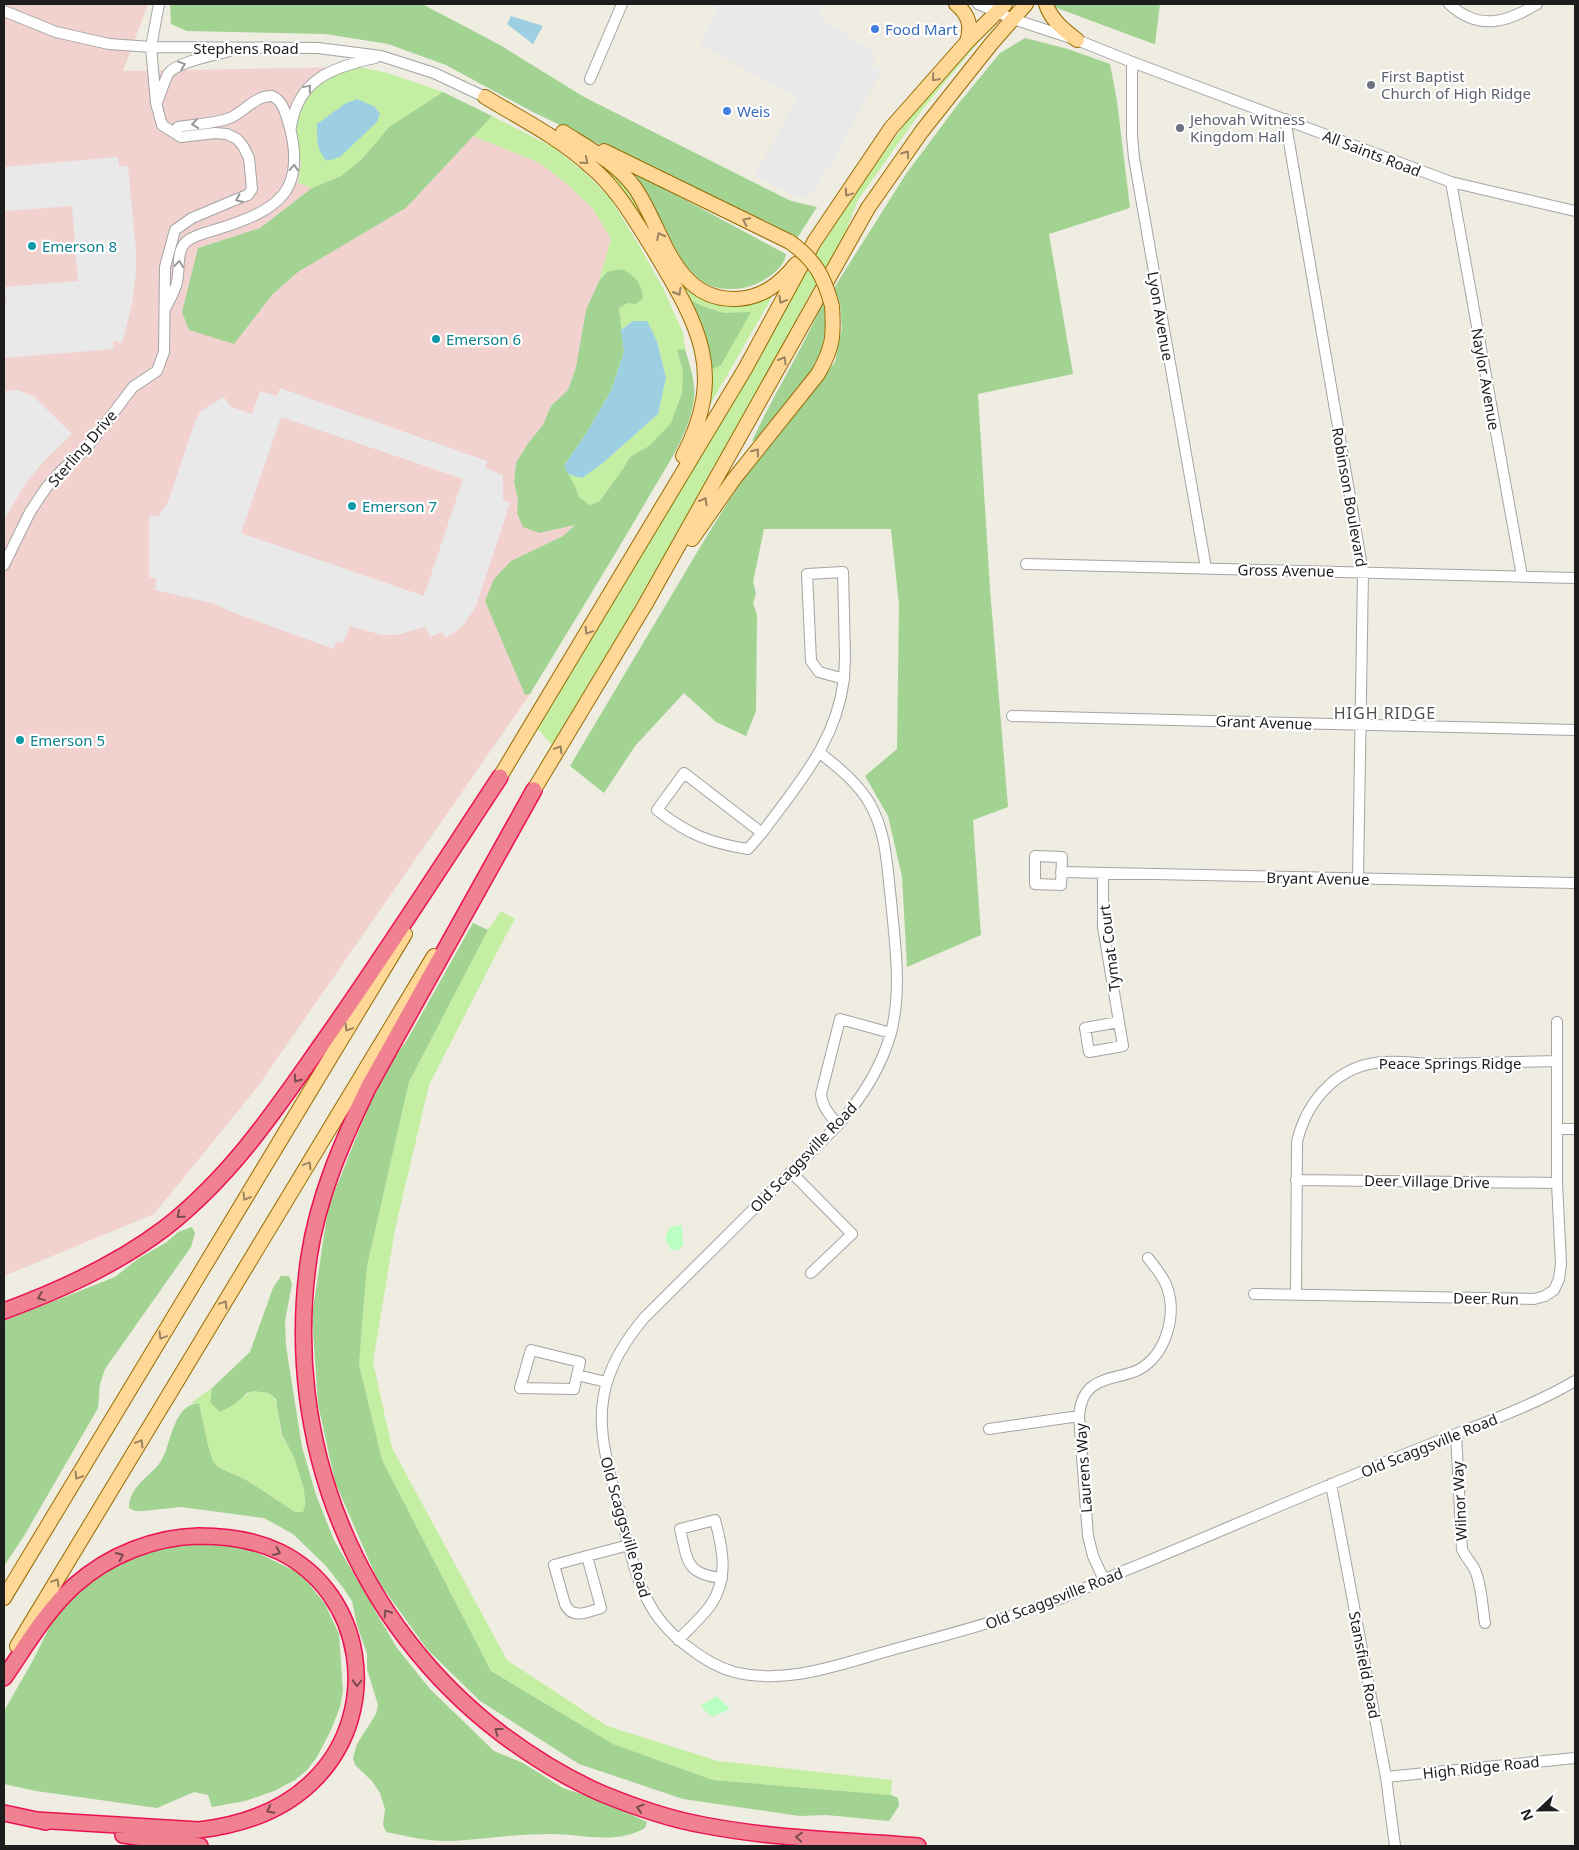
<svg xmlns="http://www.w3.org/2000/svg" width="1579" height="1850" viewBox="0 0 1579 1850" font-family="'Noto Sans',sans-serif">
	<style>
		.commercial { fill: #f2d2cf }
		.grass { fill: #c4efa2 }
		.forest { fill: #a2d392 }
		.park { fill: #b9ffc2 }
		.parking { fill: #e9e9e9; fill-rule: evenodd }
		.water { fill: #9dcfe2 }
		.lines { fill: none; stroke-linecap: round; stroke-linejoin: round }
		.minor-casing { stroke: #a4a4a4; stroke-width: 12 }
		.major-casing { stroke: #966c00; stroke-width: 16 }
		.highway-casing { stroke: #eb1251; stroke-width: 18 }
		.minor { stroke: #fff; stroke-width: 10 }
		.major { stroke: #ffd797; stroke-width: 14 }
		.highway { stroke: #ef8190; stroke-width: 15 }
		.major-bridge-casing { stroke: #966c00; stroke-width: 16; stroke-linecap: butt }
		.major-bridge { stroke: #ffd797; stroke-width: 14 }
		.oneway { stroke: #999 }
		.oneway2 { stroke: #998360 }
		.oneway3 { stroke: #7b4a51 }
		.shop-dot { fill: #3f7fe0; stroke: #fff; stroke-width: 2 }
		.worship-dot { fill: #6b7280; stroke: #fff; stroke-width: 2 }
		.culture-dot { fill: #0f9aa8; stroke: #fff; stroke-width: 2 }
		.labels { text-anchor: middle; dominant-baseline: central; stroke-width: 4.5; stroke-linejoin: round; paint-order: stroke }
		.shop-label { font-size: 15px; fill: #366cbe; stroke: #fff; text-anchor: start }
		.street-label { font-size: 15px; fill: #1d1d1d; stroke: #fff }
		.worship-label { font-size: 15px; fill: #5b616d; stroke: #fff; text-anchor: start }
		.culture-label { font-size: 15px; fill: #0d838f; stroke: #fff; text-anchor: start }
		.neighbourhood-label { font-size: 16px; letter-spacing: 1px; fill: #505050; stroke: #fff }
	</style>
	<rect width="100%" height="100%" fill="#efece2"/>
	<!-- commercial -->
	<path class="commercial" d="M 4,4 L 148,4 L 123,71 L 359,67 L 344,69 L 297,137 L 301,162 L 298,183 L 312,188 L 260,228 L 198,248 L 234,344 L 273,294 L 298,272 L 406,208 L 473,136 L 540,163 L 567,184 L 593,209 L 611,239 L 599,281 L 586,310 L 576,367 L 568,390 L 551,406 L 543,425 L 529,442 L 516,463 L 514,482 L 518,499 L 517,513 L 559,527 L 575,524 L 563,536 L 511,561 L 525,695 L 530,694 L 256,1089 L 154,1214 L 4,1276 Z"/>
	<!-- grass -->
	<path class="grass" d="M 979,37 L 982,38 L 922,110 L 858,200 L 844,236 L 805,303 L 749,409 L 696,505 L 625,626 L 552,745 L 536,727 L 646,547 L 838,217 L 907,121 L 936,85 Z
		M 359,67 L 388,73 L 443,92 L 389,127 L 362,159 L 341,176 L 312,188 L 298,183 L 301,162 L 297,137 L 296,119 L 302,103 L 312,88 L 344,69 Z
		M 492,116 L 553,147 L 583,171 L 610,198 L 640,247 L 663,288 L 683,333 L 685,349 L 677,351 L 683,372 L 682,393 L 671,423 L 649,446 L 630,457 L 623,469 L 599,502 L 589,505 L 579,497 L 575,486 L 568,474 L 582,478 L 603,463 L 658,414 L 666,378 L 657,341 L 633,321 L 621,330 L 619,308 L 628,303 L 607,272 L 599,281 L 611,239 L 593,209 L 567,184 L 540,163 L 473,136 Z
		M 588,154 L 593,157 L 628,186 L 700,295 L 772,293 L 771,299 L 711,403 L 707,406 L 708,365 L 724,313 L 700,305 L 685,297 L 598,166 Z
		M 501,911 L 515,919 L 506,935 L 429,1085 L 395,1229 L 373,1362 L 392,1448 L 507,1660 L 607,1726 L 718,1761 L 892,1780 L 891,1795 L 713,1780 L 613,1744 L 491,1671 L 382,1460 L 359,1364 L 367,1266 L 409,1082 L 488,930 Z
		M 212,1388 L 210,1402 L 235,1404 C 245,1395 255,1386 269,1393 C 281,1398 278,1425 282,1436 C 285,1443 290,1449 294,1456 C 301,1473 308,1495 303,1512 L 295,1512 L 248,1481 L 218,1467 L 213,1461 L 208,1445 L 199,1403 L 191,1403 Z"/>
	<!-- forest -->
	<path class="forest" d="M 170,4 L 422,4 L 500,45 L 584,97 L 791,201 L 817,207 L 796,240 L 531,111 L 446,65 L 388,44 L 325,34 L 187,31 L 171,24 Z
		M 1046,4 L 1160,4 L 1155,44 L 1154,44 Z
		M 1025,38 L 1068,49 L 1110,64 L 1117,101 L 1130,208 L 1049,234 L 1073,374 L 978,394 L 990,589 L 1008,807 L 973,820 L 981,935 L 907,967 L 902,877 L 888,816 L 865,776 L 897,749 L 899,605 L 891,529 L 764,529 L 753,582 L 756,594 L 753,603 L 757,615 L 756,711 L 746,736 L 716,722 L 684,693 L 635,746 L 604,793 L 570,766 L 702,544 L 738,486 L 835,362 L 842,328 L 840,303 L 834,288 L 906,174 L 959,103 L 1000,53 Z
		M 443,92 L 492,116 L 406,208 L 298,272 L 273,294 L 234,344 L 189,330 L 182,312 L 198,248 L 260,228 L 312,188 L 341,176 L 362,159 L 389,127 Z
		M 635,173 L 786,254 C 784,268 769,278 758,283 C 747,288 740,289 728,289 C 689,288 677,249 661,220 C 652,204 642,189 633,174 Z
		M 622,269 C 636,277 641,282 643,298 L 636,304 L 628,303 L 619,308 L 624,352 L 611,391 L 589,429 L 564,466 L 575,486 L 579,497 L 589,505 L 599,502 L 623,469 L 630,457 L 649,446 L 671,423 L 682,393 L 683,372 L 677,350 L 685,349 C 689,364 696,382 694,398 C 691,431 665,469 648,498 C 610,564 569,629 530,694 L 525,695 L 485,601 L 494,579 L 511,561 L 563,536 L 575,525 L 539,533 L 523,527 L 517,513 L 518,499 L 514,482 L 516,463 L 529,442 L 543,425 L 551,406 L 568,390 L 576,367 L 586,310 L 599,281 L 607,272 Z
		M 685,297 L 700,305 L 724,313 L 751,312 L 721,365 L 713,369 L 708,365 Z
		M 823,302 C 828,328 824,349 811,371 L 756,440 L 752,441 C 774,394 802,350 823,302 Z
		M 473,923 L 488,930 L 409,1082 L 367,1266 L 359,1364 L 382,1460 L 491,1671 L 613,1744 L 713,1780 L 891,1795 L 898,1798 L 899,1806 L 889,1821 L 826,1815 L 800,1816 L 683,1799 L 579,1764 L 480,1701 L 427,1649 L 378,1581 L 335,1482 L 318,1404 L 312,1316 L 328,1208 L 368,1108 L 392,1061 L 407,1040 Z
		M 192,1227 L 195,1233 L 191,1247 L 105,1369 L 100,1384 L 98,1408 L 24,1536 L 4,1566 L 4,1321 L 115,1277 L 139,1258 L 167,1242 L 178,1232 Z
		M 281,1276 L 289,1276 L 292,1284 L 285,1321 L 286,1346 L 302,1447 L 316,1495 L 334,1540 L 397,1648 L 430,1689 L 494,1751 L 523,1763 L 563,1788 L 603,1801 L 647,1822 L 645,1828 C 616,1845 582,1834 550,1834 C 517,1834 484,1839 451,1841 C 429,1842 407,1836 386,1832 L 383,1825 L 385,1809 L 380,1793 L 372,1781 L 355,1765 L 353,1758 L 357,1744 L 376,1714 L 378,1705 L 367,1669 L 367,1654 L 357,1625 L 352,1601 L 344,1589 L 326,1566 L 293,1534 L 264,1518 L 181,1507 L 143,1511 L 135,1511 L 129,1508 C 129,1486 150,1477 161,1461 C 172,1444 172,1405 199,1403 L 208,1445 L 213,1461 L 218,1467 L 248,1481 L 295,1512 L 303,1512 L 305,1504 L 304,1489 L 294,1457 L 282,1435 L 276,1399 L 269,1393 L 254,1391 L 247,1393 L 235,1404 L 220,1412 L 210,1402 L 212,1388 L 250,1352 L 273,1288 Z
		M 191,1543 L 222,1543 L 246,1547 L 301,1574 L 325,1604 L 339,1634 L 343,1691 L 340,1707 L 331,1730 L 317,1757 L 307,1770 L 295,1780 L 274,1791 L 245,1801 L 212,1807 L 208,1795 L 194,1792 L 157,1808 L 36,1791 L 4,1784 L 4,1711 L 32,1662 L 61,1604 L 89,1579 L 128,1557 L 149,1550 Z"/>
	<!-- park -->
	<path class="park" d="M 682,1225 L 683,1245 L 678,1250 L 671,1250 L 665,1238 L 670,1227 Z
		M 717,1696 L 730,1709 L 712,1717 L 700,1706 Z"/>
	<!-- parking -->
	<path class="parking" d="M 713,4 L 823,4 L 818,16 L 872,52 L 875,57 L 873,68 L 881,71 L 838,152 L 816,187 L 809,196 L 805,198 L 799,198 L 755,176 L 797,97 L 700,45 L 718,8 Z
		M 118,157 L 119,166 L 128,166 L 136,250 L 136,272 L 132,304 L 122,343 L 115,341 L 113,342 L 114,349 L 4,358 L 4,305 L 6,305 L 5,287 L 78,281 L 72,206 L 4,211 L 4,167 Z
		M 280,388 L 487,461 L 485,468 L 503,475 L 503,500 L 510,503 L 476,606 L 465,623 L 456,631 L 446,638 L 441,632 L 431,637 L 425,627 L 397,635 L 382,635 L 350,626 L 343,643 L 336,641 L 334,649 L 229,611 L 215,604 L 155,590 L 157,579 L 149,577 L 149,516 L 158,516 L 168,502 L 196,419 L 201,411 L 224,397 L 231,407 L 252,414 L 260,391 L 277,396 ZM 281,417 L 463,479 L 424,596 L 241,533 Z
		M 17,390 L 33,396 L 72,434 L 44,461 L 26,483 L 4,520 L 4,391 Z"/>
	<!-- water -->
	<path class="water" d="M 511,16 L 543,26 L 533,44 L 507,24 Z
		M 357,99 L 375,107 L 380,114 L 377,122 L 340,157 L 327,161 C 316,150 317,139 317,124 L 346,103 Z
		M 633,321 L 647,321 L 657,341 L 666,378 L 658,414 L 603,463 L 582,478 L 568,474 L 564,466 L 589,429 L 611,391 L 624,352 L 621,330 Z"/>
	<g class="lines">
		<!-- minor casing -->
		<g class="minor-casing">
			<path id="minor" d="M 978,4 L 1013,19 L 1077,40 L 1132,62 L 1451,182 L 1575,211
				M 1449,4 C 1479,31 1506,23 1537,4
				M 4,11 L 56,32 L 109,44 L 151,47 L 318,48 L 381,56 L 434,73 L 485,97
				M 1132,62 L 1132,136 L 1134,158 L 1206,568
				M 590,79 L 622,4
				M 158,100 C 161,92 164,82 168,74 C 176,62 215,55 230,51
				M 1285,119 L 1363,572 L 1358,879
				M 291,127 C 298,79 333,67 375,58
				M 1451,182 L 1522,576
				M 166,307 C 170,299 175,291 177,282 C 180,270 176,251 186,242 C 195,234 210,232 221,228 C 277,210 306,192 290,128 C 286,116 284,101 272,96 C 256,95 244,112 230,118 C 214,124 195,124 178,127 L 175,132
				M 1026,564 L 1575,578
				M 4,565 L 30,512 L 46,488 L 62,470 L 86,449 L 133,387 L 157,371 L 164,352 L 165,267 L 175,230 L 192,218 L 242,197 L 248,195 L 252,189 L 249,158 L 243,146 L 237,139 L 227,134 L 215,133 L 181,137 L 162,125 L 156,103 L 151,47 L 159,4
				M 1012,716 L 1575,730
				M 820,753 C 839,768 858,783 870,804 C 887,834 887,868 891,900 C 895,944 902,990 891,1033 C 881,1068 862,1098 838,1125 L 644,1318 C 580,1395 602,1441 624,1528 C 637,1578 644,1614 688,1647 C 702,1658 716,1667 734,1672 C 787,1685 837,1665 888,1651 C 941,1636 995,1623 1046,1604 C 1071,1595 1095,1584 1119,1573 C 1191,1544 1261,1513 1332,1484 C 1375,1466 1418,1449 1461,1432 C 1500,1417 1539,1402 1575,1381
				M 762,833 L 748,849 C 709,843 688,834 657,810 L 684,773 L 762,833 C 799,782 836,743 844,679 L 819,672 L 811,661 L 807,574 L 843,572 L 845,657 L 844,679
				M 1035,856 L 1062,857 L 1061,885 L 1035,884 Z
				M 1061,872 L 1575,883
				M 1103,873 L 1103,927 L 1119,1022 L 1085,1028 L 1089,1052 L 1123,1046 L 1119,1022
				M 838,1125 C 830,1115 822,1107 821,1094 L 840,1019 L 891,1033
				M 1558,1129 L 1575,1129
				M 791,1172 L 852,1234 L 811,1273
				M 1296,1180 L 1557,1183
				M 1254,1294 L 1534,1299 L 1545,1296 L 1554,1290 L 1559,1279 L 1561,1264 L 1557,1183 L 1557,1022
				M 1296,1295 L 1297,1142 C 1307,1099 1340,1063 1386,1062 C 1403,1061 1421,1064 1439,1064 C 1478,1063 1518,1062 1557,1061
				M 577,1375 L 574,1389 L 520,1388 L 531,1350 L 580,1362 L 577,1375 L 606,1382
				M 989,1429 L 1079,1416
				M 1456,1434 L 1462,1549 C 1465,1557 1471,1562 1475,1570 C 1482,1586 1482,1606 1485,1623
				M 1331,1484 L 1386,1777 L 1395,1846
				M 587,1556 L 554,1565 L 565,1604 C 572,1620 588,1612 601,1608 L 587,1556 L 629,1545
				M 1104,1580 L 1093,1556 L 1088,1536 L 1079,1416 C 1080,1405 1083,1393 1093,1386 C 1106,1376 1126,1377 1140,1369 C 1166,1354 1177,1315 1167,1287 C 1163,1276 1155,1267 1148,1258
				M 678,1640 C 689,1629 701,1618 710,1606 C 729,1579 723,1549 715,1520 L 680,1529 C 688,1561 685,1574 722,1578
				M 1386,1777 L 1575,1758"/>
		</g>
		<!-- major casing -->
		<g class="major-casing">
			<path id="major" d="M 956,4 C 969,15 972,26 967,42
				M 1046,4 C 1051,20 1064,30 1077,40
				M 485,97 C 520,118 558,137 589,165 C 617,188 634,219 653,249 C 697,323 728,371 683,456
				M 563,132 C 588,148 617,163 635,188 C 663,228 673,301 736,299 C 762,298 780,284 796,264
				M 604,151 L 790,242
				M 692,539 L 734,479 L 818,374 C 833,348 834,335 832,306
				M 495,785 L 745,369 L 814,242 L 891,128 L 967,42 L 1005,4
				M 529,798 L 645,605 L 868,208 L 922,131 L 991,44 L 1026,4
				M 4,1598 L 405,934
				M 17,1646 L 434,956"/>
		</g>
		<!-- highway casing -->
		<g class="highway-casing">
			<path id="highway" d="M 534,790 L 368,1088 C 342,1142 318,1197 309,1257 C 282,1441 355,1623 503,1735 C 534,1758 568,1779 603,1794 C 635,1807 669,1819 703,1825 C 774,1839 847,1840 918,1846
				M 4,1311 C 61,1290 116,1265 165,1228 C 230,1177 272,1115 319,1048 C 382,959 440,868 500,777
				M 4,1678 C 26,1646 46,1611 75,1585 C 109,1555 154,1537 199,1536 C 226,1536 255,1540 280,1552 C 365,1594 381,1710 317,1777 C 286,1810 242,1825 199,1830 L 36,1820
				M 4,1813 L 46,1822
				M 123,1835 L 200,1846"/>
		</g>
		<!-- minor -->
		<use href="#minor" class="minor"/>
		<!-- major -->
		<use href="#major" class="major"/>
		<!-- highway -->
		<use href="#highway" class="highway"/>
		<!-- major-bridge casing -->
		<g class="major-bridge-casing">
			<path id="major-bridge" d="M 790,242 C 815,260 824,276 832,306"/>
		</g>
		<!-- major-bridge -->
		<use href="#major-bridge" class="major-bridge"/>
	</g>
	<!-- one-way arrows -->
	<defs><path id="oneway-chevron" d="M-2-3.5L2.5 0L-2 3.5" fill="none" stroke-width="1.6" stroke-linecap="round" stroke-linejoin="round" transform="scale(1.25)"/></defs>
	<g class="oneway">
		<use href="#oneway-chevron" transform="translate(182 65) rotate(-21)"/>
		<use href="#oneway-chevron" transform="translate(308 88) rotate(-50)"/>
		<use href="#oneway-chevron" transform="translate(195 124) rotate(172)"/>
		<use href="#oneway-chevron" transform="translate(294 168) rotate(-86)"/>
		<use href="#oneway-chevron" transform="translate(239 199) rotate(157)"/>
		<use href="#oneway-chevron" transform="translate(179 264) rotate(-83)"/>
	</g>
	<g class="oneway2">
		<use href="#oneway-chevron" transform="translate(935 78) rotate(131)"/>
		<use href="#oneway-chevron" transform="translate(906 154) rotate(-55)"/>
		<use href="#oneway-chevron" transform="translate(585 161) rotate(39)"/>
		<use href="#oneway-chevron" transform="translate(848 193) rotate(124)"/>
		<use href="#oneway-chevron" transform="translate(746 221) rotate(-154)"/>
		<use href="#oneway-chevron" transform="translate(660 236) rotate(-117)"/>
		<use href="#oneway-chevron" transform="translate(678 292) rotate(60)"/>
		<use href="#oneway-chevron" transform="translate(782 300) rotate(119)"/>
		<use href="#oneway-chevron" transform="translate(783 360) rotate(-61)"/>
		<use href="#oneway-chevron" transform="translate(756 452) rotate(-51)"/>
		<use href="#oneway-chevron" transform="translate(704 501) rotate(-61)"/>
		<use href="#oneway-chevron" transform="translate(588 631) rotate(121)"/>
		<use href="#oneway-chevron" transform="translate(559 749) rotate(-59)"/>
		<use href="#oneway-chevron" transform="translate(348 1028) rotate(121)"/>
		<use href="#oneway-chevron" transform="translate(308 1165) rotate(-59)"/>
		<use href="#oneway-chevron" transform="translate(246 1197) rotate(121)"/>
		<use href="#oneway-chevron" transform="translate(224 1304) rotate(-59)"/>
		<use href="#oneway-chevron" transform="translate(162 1336) rotate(121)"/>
		<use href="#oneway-chevron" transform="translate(140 1443) rotate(-59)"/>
		<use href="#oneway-chevron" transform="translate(78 1476) rotate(121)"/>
		<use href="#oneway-chevron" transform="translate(56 1582) rotate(-59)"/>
	</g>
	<g class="oneway3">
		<use href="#oneway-chevron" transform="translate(297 1079) rotate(125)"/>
		<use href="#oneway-chevron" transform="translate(180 1215) rotate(140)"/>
		<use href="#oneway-chevron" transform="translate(41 1297) rotate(158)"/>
		<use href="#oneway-chevron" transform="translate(277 1552) rotate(25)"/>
		<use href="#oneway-chevron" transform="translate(120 1556) rotate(-25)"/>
		<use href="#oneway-chevron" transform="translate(387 1613) rotate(-123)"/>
		<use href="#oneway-chevron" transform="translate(357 1683) rotate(92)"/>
		<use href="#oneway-chevron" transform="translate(498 1731) rotate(-143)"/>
		<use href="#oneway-chevron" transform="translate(640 1808) rotate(-163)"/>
		<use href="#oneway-chevron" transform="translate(270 1810) rotate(153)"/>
		<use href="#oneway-chevron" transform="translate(799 1837) rotate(-175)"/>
	</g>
	<!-- markers -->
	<g class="shop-dot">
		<circle cx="875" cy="29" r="5"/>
		<circle cx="727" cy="111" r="5"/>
	</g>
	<g class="worship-dot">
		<circle cx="1371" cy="85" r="5"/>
		<circle cx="1180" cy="128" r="5"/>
	</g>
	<g class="culture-dot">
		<circle cx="32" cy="246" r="5"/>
		<circle cx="436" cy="339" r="5"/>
		<circle cx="352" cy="506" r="5"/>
		<circle cx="20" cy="740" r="5"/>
	</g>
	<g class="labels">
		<!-- shop labels -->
		<g class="shop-label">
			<text x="885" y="29">Food Mart</text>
			<text x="737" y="111">Weis</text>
		</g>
		<!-- street labels -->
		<g class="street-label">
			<text x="246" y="48">Stephens Road</text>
			<text transform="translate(1372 153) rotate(21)">All Saints Road</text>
			<text transform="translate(1161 316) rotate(80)">Lyon Avenue</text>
			<text transform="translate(1486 379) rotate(80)">Naylor Avenue</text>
			<text transform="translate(82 448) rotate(-49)">Sterling Drive</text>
			<text transform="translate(1350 497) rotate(80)">Robinson Boulevard</text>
			<text transform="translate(1286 570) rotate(1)">Gross Avenue</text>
			<text transform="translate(1264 722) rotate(2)">Grant Avenue</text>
			<text transform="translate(1318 878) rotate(1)">Bryant Avenue</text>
			<text transform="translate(1109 948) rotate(-97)">Tymat Court</text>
			<text x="1450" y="1063">Peace Springs Ridge</text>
			<text transform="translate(803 1157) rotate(-46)">Old Scaggsville Road</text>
			<text transform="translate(1427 1181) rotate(1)">Deer Village Drive</text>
			<text transform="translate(1486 1298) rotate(1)">Deer Run</text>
			<text transform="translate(1429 1445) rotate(-22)">Old Scaggsville Road</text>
			<text transform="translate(1083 1468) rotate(-94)">Laurens Way</text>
			<text transform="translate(1459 1501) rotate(-93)">Wilnor Way</text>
			<text transform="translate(626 1527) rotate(74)">Old Scaggsville Road</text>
			<text transform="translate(1054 1598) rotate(-21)">Old Scaggsville Road</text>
			<text transform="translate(1365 1665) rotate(79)">Stansfield Road</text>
			<text transform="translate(1481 1767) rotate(-6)">High Ridge Road</text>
		</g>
		<!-- worship labels -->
		<g class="worship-label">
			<text x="1381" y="76">First Baptist<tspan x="1381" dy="17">Church of High Ridge</tspan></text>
			<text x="1190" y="119">Jehovah Witness<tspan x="1190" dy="17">Kingdom Hall</tspan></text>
		</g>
		<!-- culture labels -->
		<g class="culture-label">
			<text x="42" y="246">Emerson 8</text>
			<text x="446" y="339">Emerson 6</text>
			<text x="362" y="506">Emerson 7</text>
			<text x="30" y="740">Emerson 5</text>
		</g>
		<!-- neighbourhood labels -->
		<g class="neighbourhood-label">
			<text x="1385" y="713">HIGH RIDGE</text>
		</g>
	</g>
	<!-- border -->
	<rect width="1579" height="1850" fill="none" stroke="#1d1d1d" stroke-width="10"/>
	<!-- north arrow -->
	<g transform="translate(1539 1810) rotate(248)" stroke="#ffffff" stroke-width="4" paint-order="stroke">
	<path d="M0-4L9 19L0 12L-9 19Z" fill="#1d1d1d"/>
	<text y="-8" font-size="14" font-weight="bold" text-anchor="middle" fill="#1d1d1d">N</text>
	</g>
</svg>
